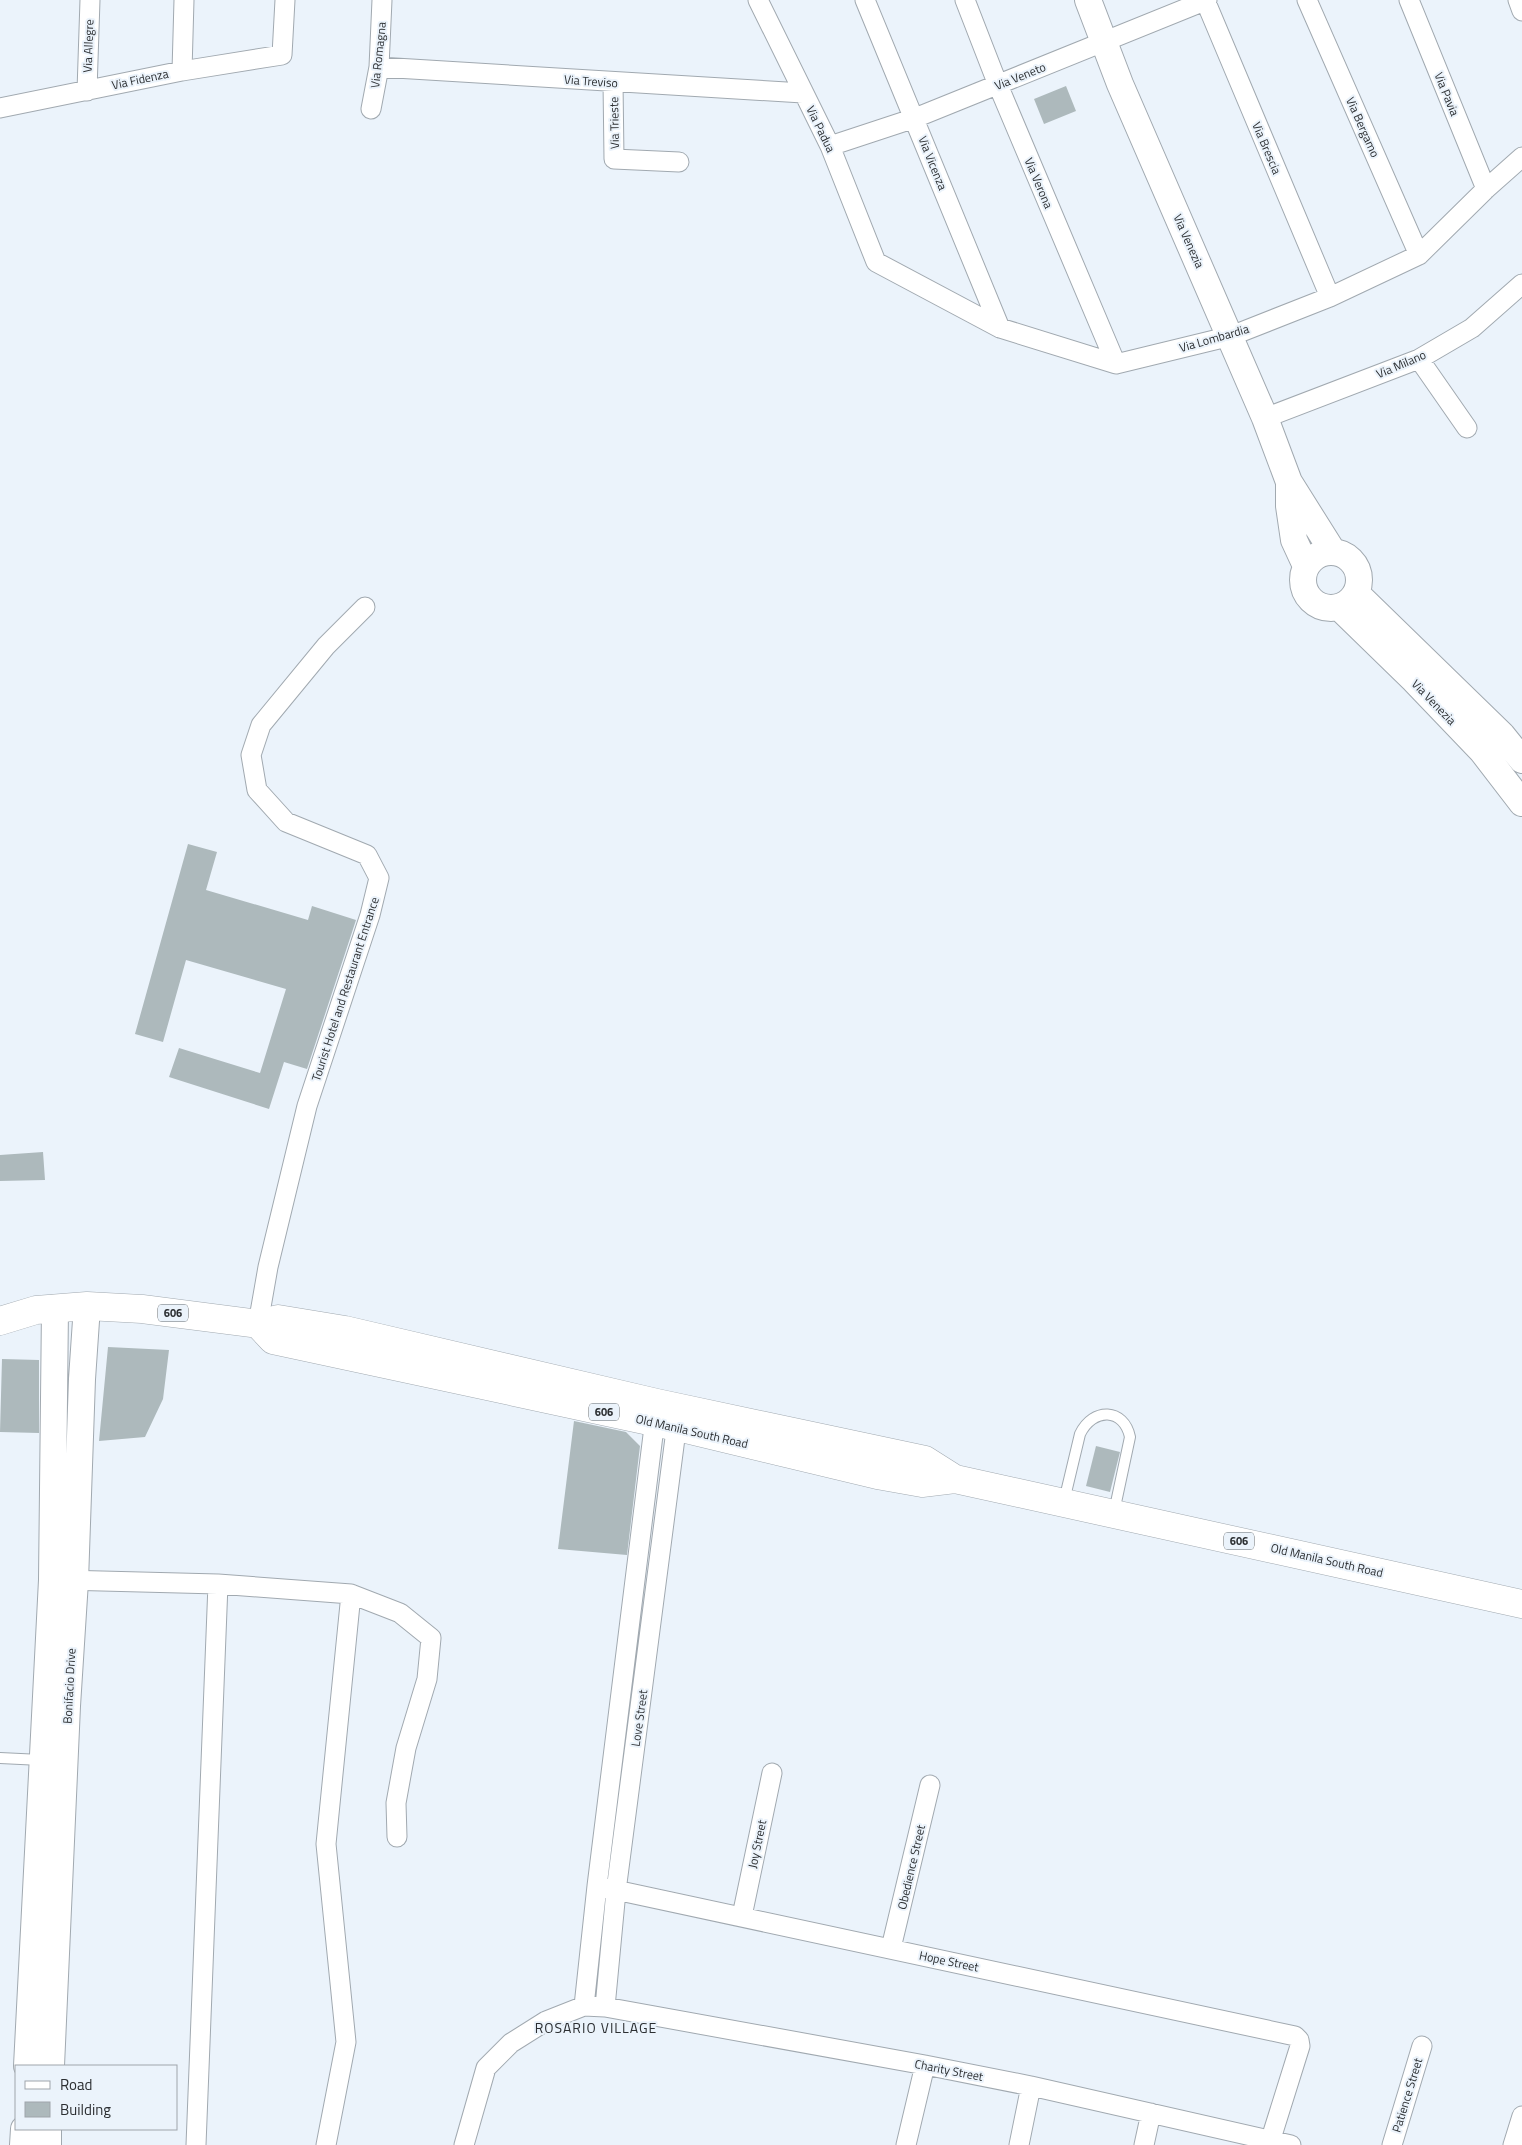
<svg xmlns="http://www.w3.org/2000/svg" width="1522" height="2145" viewBox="0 0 1522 2145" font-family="'Titillium Web',sans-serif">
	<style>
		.building { fill: #adb9bc }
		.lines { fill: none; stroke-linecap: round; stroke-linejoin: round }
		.lane-casing { stroke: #a1a9b0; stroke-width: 12 }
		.street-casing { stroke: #a1a9b0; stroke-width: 21 }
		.secondary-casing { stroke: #a1a9b0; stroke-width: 28 }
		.primary-casing { stroke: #a1a9b0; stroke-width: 29 }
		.lane { stroke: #fff; stroke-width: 10 }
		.street { stroke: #fff; stroke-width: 19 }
		.secondary { stroke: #fff; stroke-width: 26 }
		.primary { stroke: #fff; stroke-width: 28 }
		.labels { text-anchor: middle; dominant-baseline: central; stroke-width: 4; stroke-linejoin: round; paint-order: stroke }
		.shield { fill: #ebf3fb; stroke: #656a6e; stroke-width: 1 }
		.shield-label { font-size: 11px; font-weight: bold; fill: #2c2f32 }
		.street-label { font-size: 12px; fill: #2c2f32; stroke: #ebf3fb }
		.neighbourhood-label { font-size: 14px; letter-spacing: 1px; fill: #2c2f32; stroke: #ebf3fb }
	</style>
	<rect width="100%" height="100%" fill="#ebf3fb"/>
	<!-- building -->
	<path class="building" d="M 1066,86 L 1076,111 L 1044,124 L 1034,99 Z
		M 188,844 L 217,852 L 206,890 L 308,920 L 312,906 L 356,920 L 307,1069 L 284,1062 L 269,1109 L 169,1077 L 179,1048 L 260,1073 L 286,989 L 186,960 L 163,1042 L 135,1034 Z
		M 43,1152 L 45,1180 L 0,1181 L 0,1155 Z
		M 108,1347 L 169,1350 L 163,1399 L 145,1437 L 99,1441 Z
		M 2,1359 L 39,1360 L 39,1433 L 0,1432 Z
		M 574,1421 L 626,1432 L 640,1446 L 627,1555 L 558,1549 Z
		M 1096,1446 L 1120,1452 L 1110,1492 L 1086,1486 Z"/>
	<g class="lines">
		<!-- lane casing -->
		<g class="lane-casing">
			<path id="lane" d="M 1064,1501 L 1080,1434 C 1093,1407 1124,1408 1130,1437 L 1114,1512
				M 0,1758 L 41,1760"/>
		</g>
		<!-- street casing -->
		<g class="street-casing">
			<path id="street" d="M 758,0 L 830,146 L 876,262 L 1000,328 L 1116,364 L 1231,336 L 1330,297 L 1419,255 L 1486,189 L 1522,157
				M 865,0 L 1000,328
				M 965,0 L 998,85 L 1116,364
				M 1205,0 L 1330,297
				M 1307,0 L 1419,255
				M 1409,0 L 1486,189
				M 1518,0 L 1522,11
				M 379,67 L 803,93
				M 182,71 L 184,0
				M 613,82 L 614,159 L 679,162
				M 87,91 L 90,0
				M 0,108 L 182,71 L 282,55 L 285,0
				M 371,109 L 379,67 L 382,0
				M 830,146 L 915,118 L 1207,0
				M 1419,359 L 1467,428
				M 1265,418 L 1419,359 L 1472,328 L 1522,284
				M 258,1324 L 268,1267 L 307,1106 L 370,915 L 379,878 L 367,855 L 286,822 L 257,790 L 251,755 L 261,725 L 326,646 L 365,607
				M 63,1580 L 218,1584 L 351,1594 L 400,1613 L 431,1638 L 427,1679 L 406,1748 L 396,1803 L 397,1837
				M 597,1886 L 1295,2036 L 1299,2040 L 1300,2046 L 1269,2145
				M 742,1916 L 772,1773
				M 891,1948 L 930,1785
				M 584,2006 L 597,1886 L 656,1411
				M 605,2007 L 616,1891 L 678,1415
				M 196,2145 L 218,1584
				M 326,2145 L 346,2042 L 326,1844 L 351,1594
				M 464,2145 L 486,2068 L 511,2043 L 546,2021 L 584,2006 L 605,2007 L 925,2065 L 1031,2086 L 1291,2145
				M 906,2145 L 925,2065
				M 1019,2145 L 1031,2086
				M 1144,2145 L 1151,2113
				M 1392,2145 L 1422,2046
				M 1513,2145 L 1522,2116"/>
		</g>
		<!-- secondary casing -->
		<g class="secondary-casing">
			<path id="secondary" d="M 1088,0 L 1120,84 L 1265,418 L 1289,482 L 1333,552
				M 1289,483 L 1289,506 L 1294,540 L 1306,566
				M1303 580a28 28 0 1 1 56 0a28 28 0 1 1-56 0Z
				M 1356,593 L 1502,735 L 1522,760
				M 1339,607 L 1414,680 L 1482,751 L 1522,803
				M 27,2066 L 52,1580 L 55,1308
				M 51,2066 L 67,1706 L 75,1581 L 82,1379 L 87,1306
				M 23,2145 L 24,2129
				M 48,2145 L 48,2129"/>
		</g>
		<!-- primary casing -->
		<g class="primary-casing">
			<path id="primary" d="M 0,1321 L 36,1310 L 87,1306 L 142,1309 L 258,1324 L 278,1319 L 345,1330 L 657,1403 L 925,1460 L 955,1479
				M 258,1324 L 273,1340 L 677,1427 L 877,1475 L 922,1483 L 955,1479 L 1522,1604"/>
		</g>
		<!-- lane -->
		<use href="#lane" class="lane"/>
		<!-- street -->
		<use href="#street" class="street"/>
		<!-- secondary -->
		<use href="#secondary" class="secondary"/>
		<!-- primary -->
		<use href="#primary" class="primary"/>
	</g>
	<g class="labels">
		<!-- shield labels -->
		<g class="shield">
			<rect x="158" y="1304.5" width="30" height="17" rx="4"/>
			<rect x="589" y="1403.5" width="30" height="17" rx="4"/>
			<rect x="1224" y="1532.5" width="30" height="17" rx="4"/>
		</g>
		<g class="shield-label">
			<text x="173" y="1313">606</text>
			<text x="604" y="1412">606</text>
			<text x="1239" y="1541">606</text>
		</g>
		<!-- street labels -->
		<g class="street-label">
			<text transform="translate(88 46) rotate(-88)">Via Allegre</text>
			<text transform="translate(378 55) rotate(-84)">Via Romagna</text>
			<text transform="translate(1020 76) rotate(-22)">Via Veneto</text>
			<text transform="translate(140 79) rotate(-12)">Via Fidenza</text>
			<text transform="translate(591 81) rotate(4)">Via Treviso</text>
			<text transform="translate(1447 94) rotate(68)">Via Pavia</text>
			<text transform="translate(614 123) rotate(-91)">Via Trieste</text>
			<text transform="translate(1363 127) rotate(66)">Via Bergamo</text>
			<text transform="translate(821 129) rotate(64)">Via Padua</text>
			<text transform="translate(1267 148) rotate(67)">Via Brescia</text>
			<text transform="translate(933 163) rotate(68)">Via Vicenza</text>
			<text transform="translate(1039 183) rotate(67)">Via Verona</text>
			<text transform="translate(1189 241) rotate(66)">Via Venezia</text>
			<text transform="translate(1214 338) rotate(-16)">Via Lombardia</text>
			<text transform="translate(1401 364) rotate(-23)">Via Milano</text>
			<text transform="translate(1434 702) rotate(46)">Via Venezia</text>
			<text transform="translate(345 989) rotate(-72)">Tourist Hotel and Restaurant Entrance</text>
			<text transform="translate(692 1431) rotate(13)">Old Manila South Road</text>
			<text transform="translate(1327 1560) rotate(13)">Old Manila South Road</text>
			<text transform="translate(69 1686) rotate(-87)">Bonifacio Drive</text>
			<text transform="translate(639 1718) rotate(-82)">Love Street</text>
			<text transform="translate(757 1844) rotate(-78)">Joy Street</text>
			<text transform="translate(911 1867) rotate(-77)">Obedience Street</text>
			<text transform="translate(949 1961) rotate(12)">Hope Street</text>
			<text transform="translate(949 2070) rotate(11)">Charity Street</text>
			<text transform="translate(1407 2095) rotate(-73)">Patience Street</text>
		</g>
		<!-- neighbourhood labels -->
		<g class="neighbourhood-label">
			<text x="596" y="2027">ROSARIO VILLAGE</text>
		</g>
	</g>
	<!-- legend -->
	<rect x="15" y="2065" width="162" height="65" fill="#ebf3fb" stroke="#9fa5ab"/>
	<rect x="25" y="2081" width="25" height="8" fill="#ffffff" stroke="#9fa5ab"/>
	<text x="60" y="2090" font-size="15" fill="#2c2f32">Road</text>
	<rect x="25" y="2102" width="25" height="15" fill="#adb9bc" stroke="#9fa5ab"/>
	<text x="60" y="2115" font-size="15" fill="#2c2f32">Building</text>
</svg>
